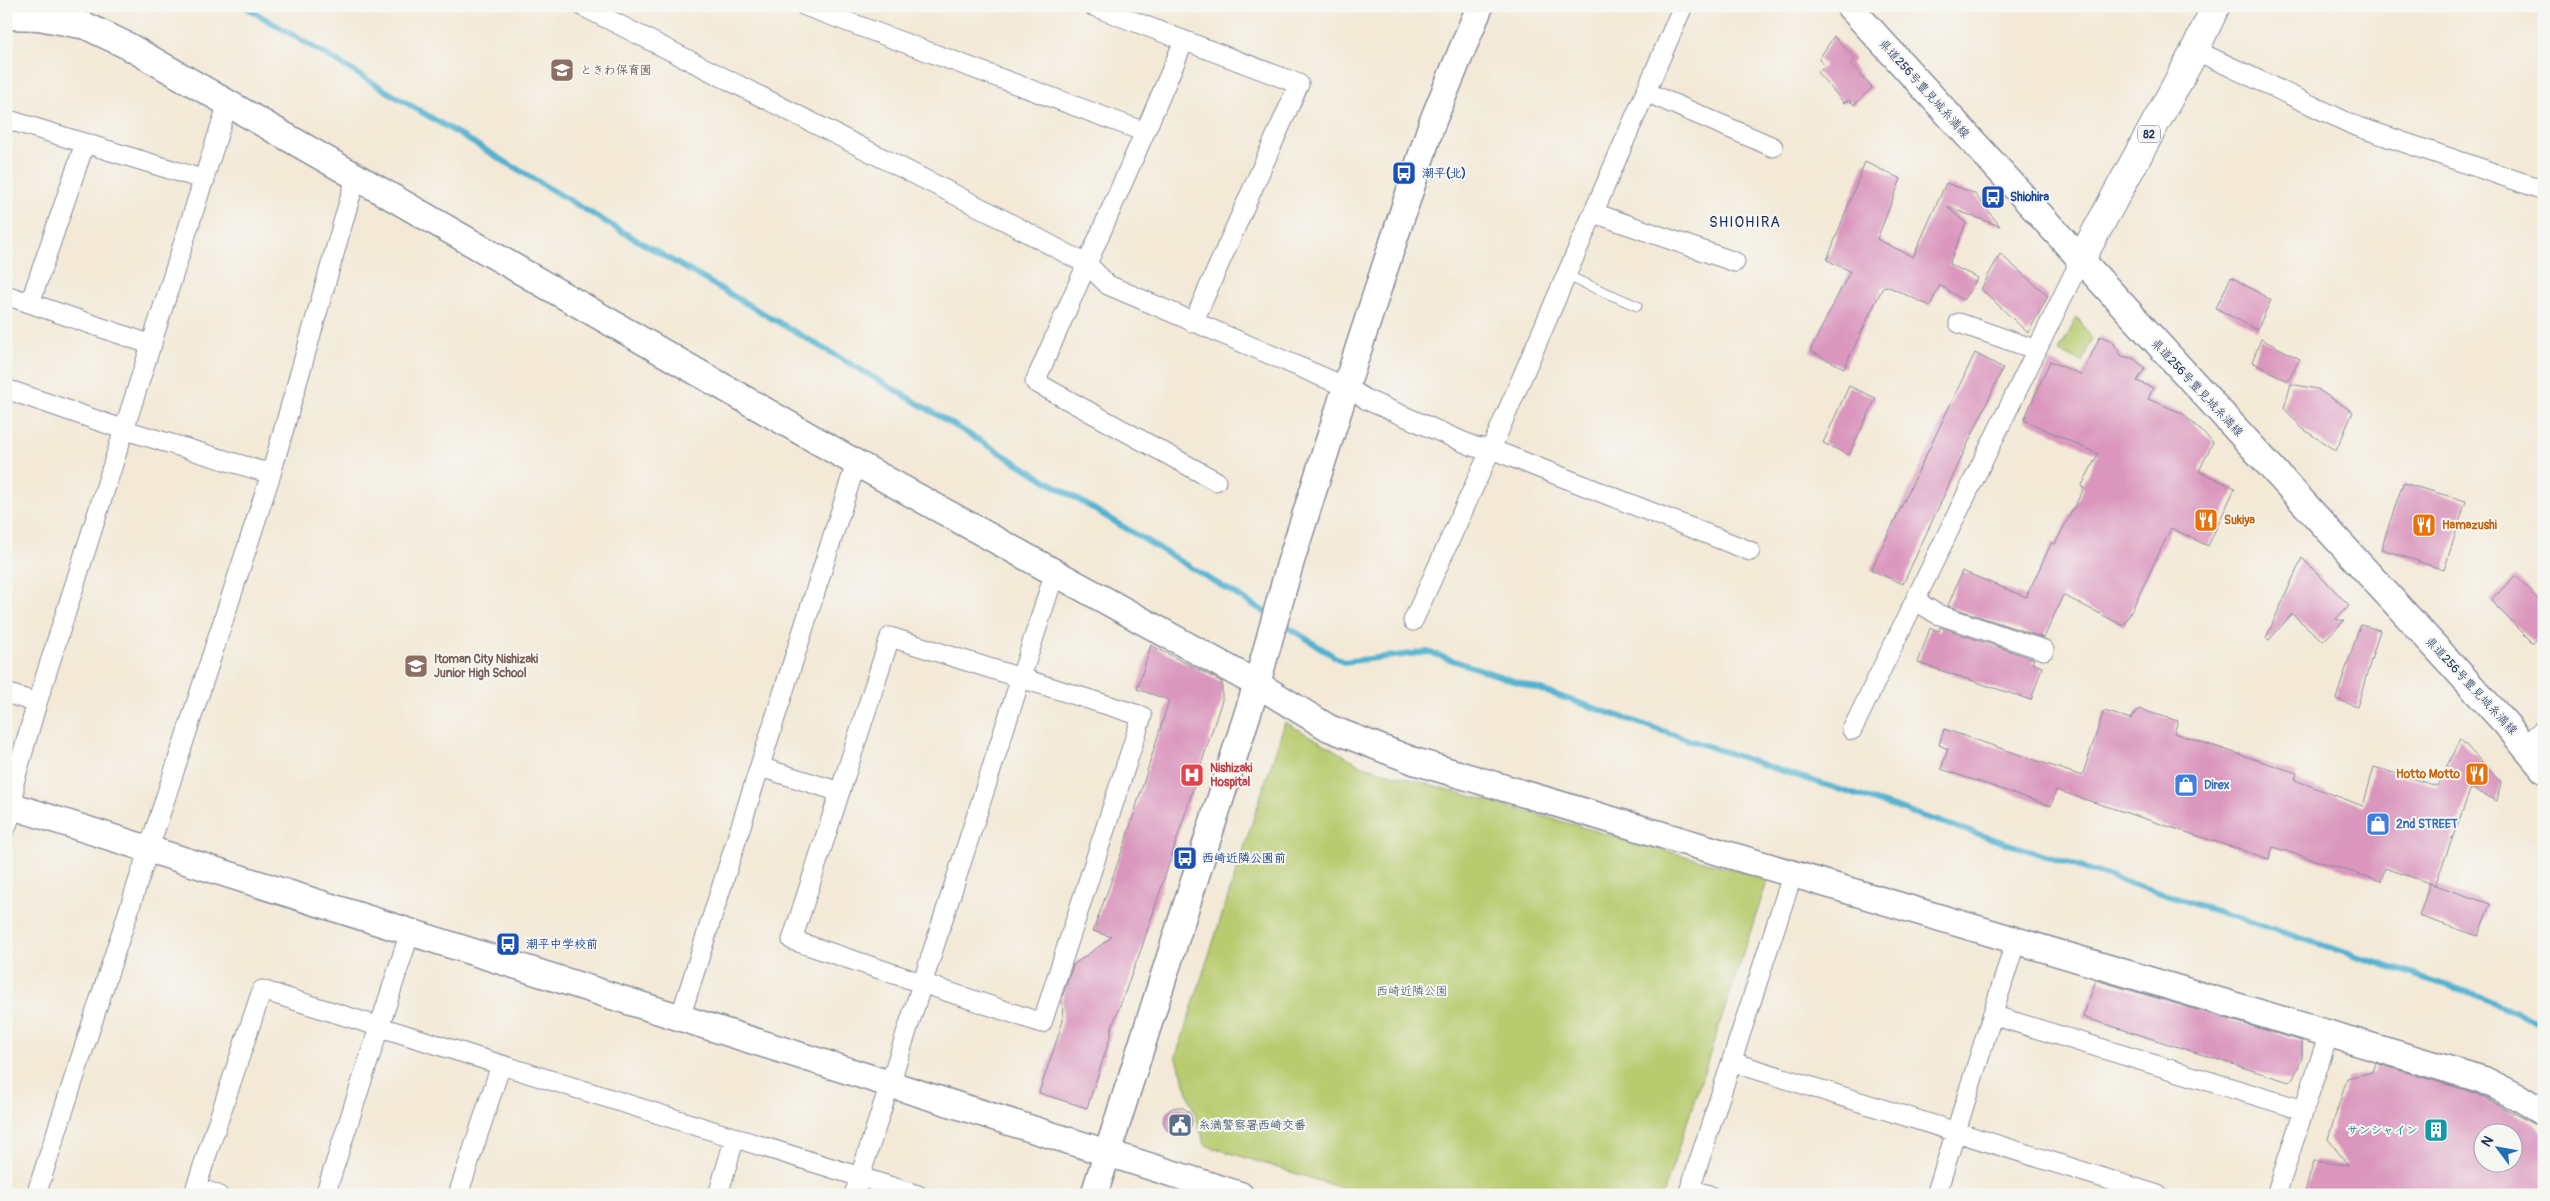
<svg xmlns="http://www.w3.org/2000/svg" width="2550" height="1201" viewBox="0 0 2550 1201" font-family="Pangolin,'Klee One',sans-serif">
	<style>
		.green { fill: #b8cb6e; stroke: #6a7d66 }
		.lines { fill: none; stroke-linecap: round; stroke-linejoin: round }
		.stream { stroke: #52b2d0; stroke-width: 6 }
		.building { fill: #da96bd; fill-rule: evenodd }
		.lane-casing { stroke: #878c9a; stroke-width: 11 }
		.street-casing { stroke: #878c9a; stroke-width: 21 }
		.secondary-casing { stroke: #878c9a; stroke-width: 29 }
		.primary-casing { stroke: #878c9a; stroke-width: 30 }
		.lane { stroke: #fff; stroke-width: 9 }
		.street { stroke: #fff; stroke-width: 19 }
		.secondary { stroke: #fff; stroke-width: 26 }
		.primary { stroke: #fff; stroke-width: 28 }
		.labels { text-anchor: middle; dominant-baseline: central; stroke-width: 4; stroke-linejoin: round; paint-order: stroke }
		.shield { fill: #f6f6f2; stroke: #5d6b8a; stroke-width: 1 }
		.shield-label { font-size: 11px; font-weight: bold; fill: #1b2f5e }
		.education-label { font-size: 12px; font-weight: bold; fill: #785e54; stroke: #f6f6f2; text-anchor: start }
		.street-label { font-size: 12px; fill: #1b2f5e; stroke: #f6f6f2 }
		.transit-label { font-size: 12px; font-weight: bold; fill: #164399; stroke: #f6f6f2; text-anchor: start }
		.food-label { font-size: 12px; font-weight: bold; fill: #c56008; stroke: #f6f6f2; text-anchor: start }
		.health-label { font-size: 12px; font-weight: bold; fill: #be3a42; stroke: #f6f6f2; text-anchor: start }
		.shop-label { font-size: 12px; font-weight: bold; fill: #366cbe; stroke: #f6f6f2; text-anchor: start }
		.park-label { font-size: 12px; fill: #425662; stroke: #f6f6f2 }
		.service-label { font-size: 12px; font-weight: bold; fill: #4e5e75; stroke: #f6f6f2; text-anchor: start }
		.culture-label { font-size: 12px; font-weight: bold; fill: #0d838f; stroke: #f6f6f2; text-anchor: end }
		.quarter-label { font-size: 15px; letter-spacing: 1px; fill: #1b2f5e; stroke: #f6f6f2 }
	</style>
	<rect width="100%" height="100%" fill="#f6f6f2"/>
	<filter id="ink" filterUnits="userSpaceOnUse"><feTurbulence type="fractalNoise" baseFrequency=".02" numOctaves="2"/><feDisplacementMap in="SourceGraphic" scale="10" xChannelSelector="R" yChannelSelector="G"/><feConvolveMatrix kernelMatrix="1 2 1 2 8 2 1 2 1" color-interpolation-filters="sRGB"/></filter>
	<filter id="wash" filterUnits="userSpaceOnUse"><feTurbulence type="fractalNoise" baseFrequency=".0096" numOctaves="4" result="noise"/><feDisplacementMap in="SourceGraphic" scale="20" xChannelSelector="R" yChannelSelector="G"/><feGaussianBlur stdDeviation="1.12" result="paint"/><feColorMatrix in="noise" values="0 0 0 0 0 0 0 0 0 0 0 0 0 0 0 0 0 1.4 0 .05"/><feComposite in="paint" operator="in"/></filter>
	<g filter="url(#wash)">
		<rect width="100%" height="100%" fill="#f3e9d6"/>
		<!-- green -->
		<path class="green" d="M 2077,317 L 2092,339 L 2082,362 L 2059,352 Z
			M 1285,722 L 1363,766 L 1768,879 L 1663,1195 L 1364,1195 L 1205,1145 L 1176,1056 Z"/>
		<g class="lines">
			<!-- stream -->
			<path class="stream" d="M 244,6 L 611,225 L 909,398 L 1270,615
				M 1280,622 L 1343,662 L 1428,652 L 1773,768 L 2474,994 L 2544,1024"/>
		</g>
		<g id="blocks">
			<!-- building -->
			<path class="building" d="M 1834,36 L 1855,59 L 1851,64 L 1872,88 L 1854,105 L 1849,100 L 1844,103 L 1817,72 L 1825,66 L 1819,59 Z
				M 1865,162 L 1901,179 L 1877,239 L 1913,257 L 1946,183 L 1974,193 L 2000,226 L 1947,207 L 1966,223 L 1949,264 L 1978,278 L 1963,300 L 1940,285 L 1930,306 L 1887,286 L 1883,287 L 1844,368 L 1810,351 L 1850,271 L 1827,260 Z
				M 2000,254 L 2048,296 L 2028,333 L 1981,289 Z
				M 2231,277 L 2271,300 L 2257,330 L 2216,308 Z
				M 2100,336 L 2112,341 L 2122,356 L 2134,359 L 2145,368 L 2137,381 L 2153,388 L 2148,399 L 2182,413 L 2213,442 L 2199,471 L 2235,488 L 2208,546 L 2171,528 L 2124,626 L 2063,595 L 2044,638 L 1948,606 L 1962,571 L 2026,597 L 2052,542 L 2055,544 L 2084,488 L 2081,487 L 2098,454 L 2024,420 L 2050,361 L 2082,375 Z
				M 2261,339 L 2300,359 L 2288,381 L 2252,362 Z
				M 1975,353 L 2003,368 L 1903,584 L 1871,570 Z
				M 2291,384 L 2317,389 L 2353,412 L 2336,451 L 2303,429 L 2284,408 Z
				M 1849,386 L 1876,398 L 1849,455 L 1823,443 Z
				M 2403,483 L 2466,501 L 2444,570 L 2381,549 Z
				M 2302,558 L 2349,605 L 2336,619 L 2344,621 L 2323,641 L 2292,614 L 2269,640 L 2266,638 Z
				M 2516,576 L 2544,605 L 2544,632 L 2533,643 L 2490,600 Z
				M 2360,625 L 2380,630 L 2357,707 L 2336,699 Z
				M 1940,627 L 2034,659 L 2032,663 L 2042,667 L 2031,700 L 1918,663 L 1930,628 L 1939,631 Z
				M 1151,645 L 1222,682 L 1222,700 L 1142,947 L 1110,1032 L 1112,1032 L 1087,1108 L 1039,1093 L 1063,1021 L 1062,998 L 1073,965 L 1112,937 L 1093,931 L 1125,843 L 1169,700 L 1137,689 Z
				M 2139,709 L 2178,721 L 2174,733 L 2297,773 L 2295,780 L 2363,806 L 2374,767 L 2437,786 L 2460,739 L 2501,782 L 2497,801 L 2471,788 L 2435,885 L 2385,868 L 2381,881 L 2273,847 L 2269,859 L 2056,790 L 2051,806 L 1941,769 L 1948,749 L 1939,745 L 1944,729 L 2082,776 L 2104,711 L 2131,719 Z
				M 2430,883 L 2490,904 L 2478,936 L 2419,916 Z
				M 2096,980 L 2302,1041 L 2302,1058 L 2294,1077 L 2289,1082 L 2083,1017 Z
				M 2376,1063 L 2478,1094 L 2538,1126 L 2544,1135 L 2544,1195 L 2304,1195 L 2314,1161 L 2348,1165 L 2328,1139 L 2347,1078 L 2373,1072 ZM 2482,1134 L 2512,1134 L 2512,1164 L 2482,1164 Z
				M1164 1121a14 14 0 1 1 28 0a14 14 0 1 1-28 0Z"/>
		</g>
	</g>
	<g filter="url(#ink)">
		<use href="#blocks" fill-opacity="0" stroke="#878c9a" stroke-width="1"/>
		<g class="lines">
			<!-- lane casing -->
			<g class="lane-casing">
				<path id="lane" d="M 1565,275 L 1637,306"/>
			</g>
			<!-- street casing -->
			<g class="street-casing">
				<path id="street" d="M 582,6 L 987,211 L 1088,265 L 1108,285 L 1346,387 L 1367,400 L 1475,447 L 1491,449 L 1750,551
					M 805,6 L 1145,132 L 1035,382 L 1216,481
					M 1093,6 L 1299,84 L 1193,323
					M 2195,50 L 2353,125 L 2544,190
					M 1646,92 L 1773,147
					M 6,119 L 205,180
					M 1145,132 L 1184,41
					M 1594,213 L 1735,262
					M 6,295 L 152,345
					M 30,303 L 85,143
					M 1959,323 L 2037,350
					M 6,389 L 125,430 L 271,474
					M 1916,601 L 1937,614 L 2044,650
					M 1413,621 L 1491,449 L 1683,6
					M 890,637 L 1142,716 L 1042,1023 L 792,940 Z
					M 6,693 L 37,703
					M 1852,730 L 2080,261
					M 2525,746 L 2544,728
					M 760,767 L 840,792
					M 6,828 L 14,806 L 14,783 L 37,703 L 228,103
					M 1992,1015 L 2303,1110
					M 680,1018 L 856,463
					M 1732,1062 L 2158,1195
					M 1690,1189 L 1709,1195
					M 36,1195 L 271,474 L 356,177
					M 218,1195 L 196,1187 L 262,990 L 918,1195
					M 325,1195 L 410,932
					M 458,1195 L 501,1065
					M 718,1195 L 735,1137
					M 854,1195 L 1055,572
					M 1688,1195 L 1793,873
					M 1936,1195 L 2016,940
					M 2276,1195 L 2329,1033"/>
			</g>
			<!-- secondary casing -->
			<g class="secondary-casing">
				<path id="secondary" d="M 1849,6 L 2506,724 L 2544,770
					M 6,16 L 39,17 L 86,26 L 128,46 L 856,463 L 1257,684 L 1329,728 L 1414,761 L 2484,1080 L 2520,1098 L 2544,1113
					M 6,804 L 1240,1195
					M 1094,1195 L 1257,684 L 1290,564 L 1346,387 L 1432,123 L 1480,6"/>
			</g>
			<!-- primary casing -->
			<g class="primary-casing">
				<path id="primary" d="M 2080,261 L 2191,58 L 2216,6"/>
			</g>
			<!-- lane -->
			<use href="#lane" class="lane"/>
			<!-- street -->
			<use href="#street" class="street"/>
			<!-- secondary -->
			<use href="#secondary" class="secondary"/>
			<!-- primary -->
			<use href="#primary" class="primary"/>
		</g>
	</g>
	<!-- icons -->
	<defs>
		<g id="school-square" transform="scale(1.25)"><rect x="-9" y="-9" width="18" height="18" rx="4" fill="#8d6e63" stroke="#f6f6f2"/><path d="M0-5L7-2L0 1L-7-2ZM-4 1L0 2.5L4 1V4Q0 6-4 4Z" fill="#fff"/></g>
		<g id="bus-square" transform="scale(1.25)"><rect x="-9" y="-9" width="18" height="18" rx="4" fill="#1a4fb4" stroke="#f6f6f2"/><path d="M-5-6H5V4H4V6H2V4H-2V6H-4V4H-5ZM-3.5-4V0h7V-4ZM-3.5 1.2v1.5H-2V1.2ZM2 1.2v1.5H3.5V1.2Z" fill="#fff"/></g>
		<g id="restaurant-square" transform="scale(1.25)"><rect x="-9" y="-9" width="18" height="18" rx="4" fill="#e8710a" stroke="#f6f6f2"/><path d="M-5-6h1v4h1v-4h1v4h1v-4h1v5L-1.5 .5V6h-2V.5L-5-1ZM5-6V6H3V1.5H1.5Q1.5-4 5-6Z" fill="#fff"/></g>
		<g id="hospital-square" transform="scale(1.25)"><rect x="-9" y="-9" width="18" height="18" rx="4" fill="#e0444e" stroke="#f6f6f2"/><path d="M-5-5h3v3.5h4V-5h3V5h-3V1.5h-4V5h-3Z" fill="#fff"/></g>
		<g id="shop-square" transform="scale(1.25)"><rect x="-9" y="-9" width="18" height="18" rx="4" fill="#3f7fe0" stroke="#f6f6f2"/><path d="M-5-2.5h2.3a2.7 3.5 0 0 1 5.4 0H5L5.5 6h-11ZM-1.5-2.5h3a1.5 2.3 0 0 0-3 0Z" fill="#fff"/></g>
		<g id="civic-square" transform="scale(1.25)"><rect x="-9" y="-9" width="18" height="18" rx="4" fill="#5c6f8a" stroke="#f6f6f2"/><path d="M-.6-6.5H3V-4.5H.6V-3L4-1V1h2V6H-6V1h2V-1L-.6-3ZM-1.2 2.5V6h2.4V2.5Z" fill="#fff"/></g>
		<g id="building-square" transform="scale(1.25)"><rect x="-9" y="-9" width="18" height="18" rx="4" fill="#0f9aa8" stroke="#f6f6f2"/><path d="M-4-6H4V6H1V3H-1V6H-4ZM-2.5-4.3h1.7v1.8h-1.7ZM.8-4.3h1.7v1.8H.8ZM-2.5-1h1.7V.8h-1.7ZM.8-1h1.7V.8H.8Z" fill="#fff"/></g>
	</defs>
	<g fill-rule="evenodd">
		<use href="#school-square" x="562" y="70"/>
		<use href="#bus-square" x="1404" y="173"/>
		<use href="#bus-square" x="1993" y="197"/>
		<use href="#restaurant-square" x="2206" y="520"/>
		<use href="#restaurant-square" x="2424" y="525"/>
		<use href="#school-square" x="416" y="666"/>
		<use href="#restaurant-square" x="2477" y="774"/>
		<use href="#hospital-square" x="1192" y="775"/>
		<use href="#shop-square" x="2186" y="785"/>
		<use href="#shop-square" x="2378" y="824"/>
		<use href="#bus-square" x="1185" y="858"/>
		<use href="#bus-square" x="508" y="944"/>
		<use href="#civic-square" x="1180" y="1125"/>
		<use href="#building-square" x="2436" y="1130"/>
	</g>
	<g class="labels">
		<!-- shield labels -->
		<rect class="shield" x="2138" y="125.5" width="22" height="17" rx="4"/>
		<g class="shield-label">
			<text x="2149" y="134">82</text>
		</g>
		<!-- education labels -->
		<g class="education-label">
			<text x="580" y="70">ときわ保育園</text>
			<text x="434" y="659">Itoman City Nishizaki<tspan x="434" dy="14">Junior High School</tspan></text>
		</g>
		<!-- street labels -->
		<g class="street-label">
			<text transform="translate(1924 89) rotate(48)">県道256号豊見城糸満線</text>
			<text transform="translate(2197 388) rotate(47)">県道256号豊見城糸満線</text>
			<text transform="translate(2471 686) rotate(47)">県道256号豊見城糸満線</text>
		</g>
		<!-- transit labels -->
		<g class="transit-label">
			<text x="1422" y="173">潮平(北)</text>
			<text x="2010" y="197">Shiohira</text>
			<text x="1202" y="858">西崎近隣公園前</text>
			<text x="526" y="944">潮平中学校前</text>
		</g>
		<!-- food labels -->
		<g class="food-label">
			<text x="2224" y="520">Sukiya</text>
			<text x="2442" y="525">Hamazushi</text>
			<text x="2460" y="774" text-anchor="end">Hotto Motto</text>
		</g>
		<!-- health labels -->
		<g class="health-label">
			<text x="1210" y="768">Nishizaki<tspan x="1210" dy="14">Hospital</tspan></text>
		</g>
		<!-- shop labels -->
		<g class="shop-label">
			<text x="2204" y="785">Direx</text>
			<text x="2396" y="824">2nd STREET</text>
		</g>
		<!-- park labels -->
		<g class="park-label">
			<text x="1412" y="991">西崎近隣公園</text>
		</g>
		<!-- service labels -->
		<g class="service-label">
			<text x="1198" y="1125">糸満警察署西崎交番</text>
		</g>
		<!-- culture labels -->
		<g class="culture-label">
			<text x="2418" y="1130">サンシャイン</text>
		</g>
		<!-- quarter labels -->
		<g class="quarter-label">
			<text x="1745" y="222">SHIOHIRA</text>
		</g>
	</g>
	<!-- margin -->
	<rect width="2550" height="1201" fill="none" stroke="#f6f6f2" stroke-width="25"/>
	<!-- north arrow -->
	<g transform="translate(2498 1148) rotate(302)"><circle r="24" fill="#f6f6f2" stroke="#9ea6b7"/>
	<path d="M0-4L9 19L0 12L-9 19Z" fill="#1f6fb2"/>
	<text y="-8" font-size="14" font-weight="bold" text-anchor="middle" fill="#1b2f5e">N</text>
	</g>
</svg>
